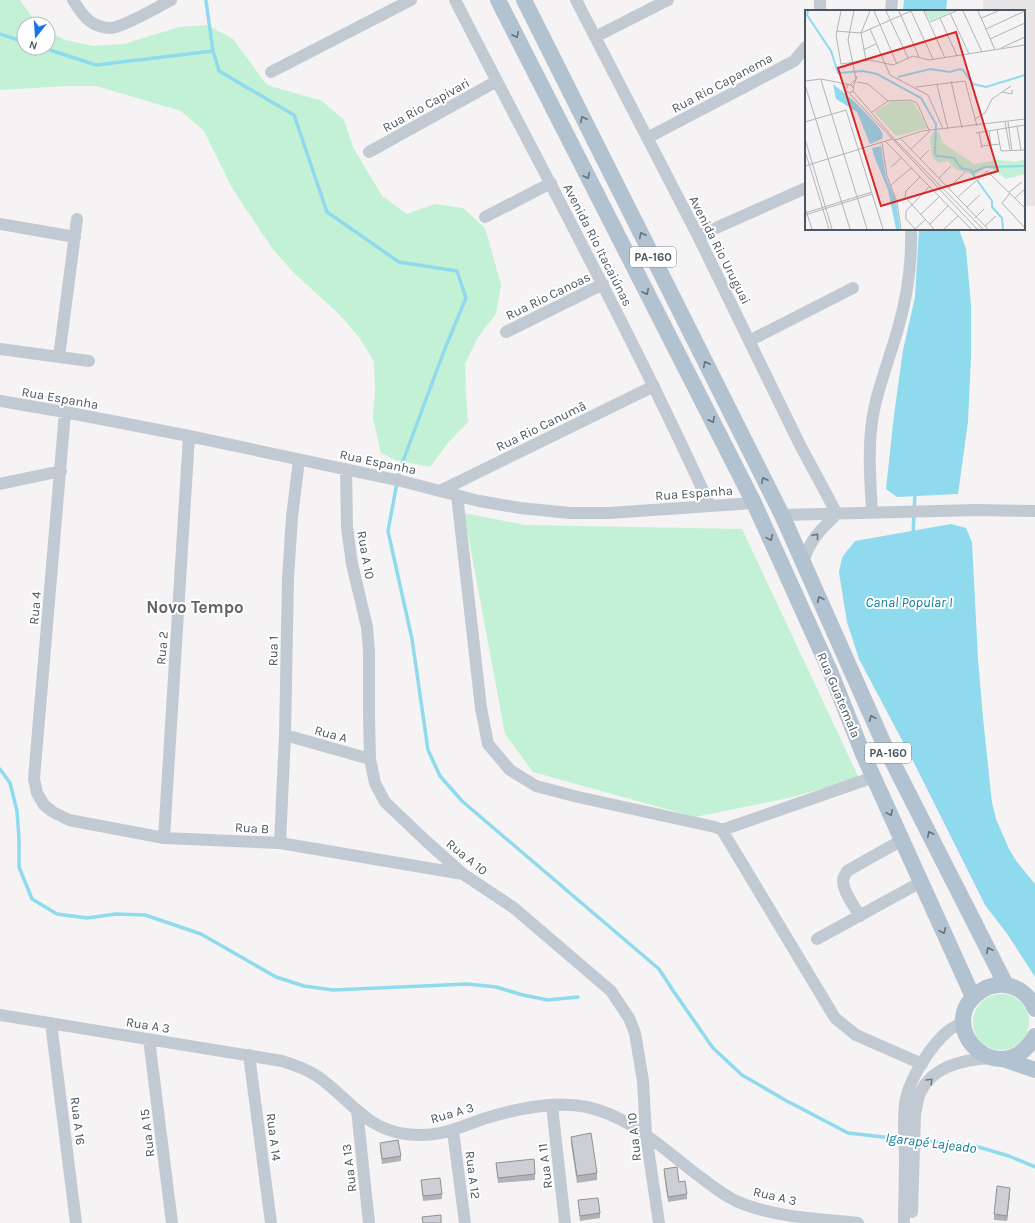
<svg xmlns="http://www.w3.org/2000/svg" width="1035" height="1223" viewBox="0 0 1035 1223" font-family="Karla,sans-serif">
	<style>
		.education { fill: #e6e4e5 }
		.green { fill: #c3f1d5 }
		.water { fill: #90daee }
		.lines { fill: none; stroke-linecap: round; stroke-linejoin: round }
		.stream { stroke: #90daee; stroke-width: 3.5 }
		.minor { stroke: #c1cad2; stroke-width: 12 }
		.major { stroke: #b3c2d1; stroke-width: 16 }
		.wall { fill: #b0b2b7 }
		.shaded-wall { fill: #909195 }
		.building { fill: #cdcfd5; stroke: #909195 }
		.oneway { stroke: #64717d }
		.oneway2 { stroke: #6e7983 }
		.labels { text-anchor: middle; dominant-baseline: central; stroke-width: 4; stroke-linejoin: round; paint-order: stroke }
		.shield { fill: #fff; stroke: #808990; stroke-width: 1 }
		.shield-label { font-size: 12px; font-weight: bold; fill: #4a5661 }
		.street-label { font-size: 13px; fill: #4a5661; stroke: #fff }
		.water-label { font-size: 14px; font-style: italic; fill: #0c7c9b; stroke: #fff }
		.district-label { font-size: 17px; font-weight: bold; fill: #5f6368; stroke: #fff }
		.inset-river { fill: none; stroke: #90daee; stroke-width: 2 }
		.inset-road { fill: none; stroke: #b1b4b9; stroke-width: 1 }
		.view { fill: #d62828; fill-opacity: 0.15; stroke: #d62828; stroke-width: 2 }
		.inset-edge { fill: none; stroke: #4a5661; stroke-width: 2 }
	</style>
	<rect width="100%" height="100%" fill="#f5f3f3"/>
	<!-- education -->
	<path class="education" d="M 983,0 L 1035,0 L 1035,206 L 1024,206 L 1024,11 L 983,11 Z"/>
	<!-- green -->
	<path class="green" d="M 0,0 L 20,0 L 37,24 L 24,24 L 24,48 L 48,48 L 48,31 L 65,40 L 93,46 L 124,44 L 179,27 L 207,25 L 233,39 L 267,85 L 322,101 L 344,120 L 353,147 L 382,196 L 407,214 L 435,204 L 463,208 L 485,228 L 493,256 L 501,285 L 496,314 L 478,337 L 465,364 L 466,393 L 468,422 L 447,444 L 430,467 L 395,460 L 381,453 L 373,418 L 375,389 L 374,361 L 358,336 L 339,314 L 294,273 L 272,248 L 232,188 L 204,131 L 181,111 L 96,86 L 66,86 L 0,90 Z
		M 464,513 L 525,525 L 742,529 L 859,778 L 789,798 L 695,817 L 533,772 L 505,734 Z
		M973 1022a28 28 0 1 1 56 0a28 28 0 1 1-56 0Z"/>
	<!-- water -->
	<path class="water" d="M 904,0 L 947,0 L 946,11 L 903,11 Z
		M 919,229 L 959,229 L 966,249 L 971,305 L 971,356 L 968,422 L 958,494 L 897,497 L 886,489 L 894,415 L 903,350 L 915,297 Z
		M 951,524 L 966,528 L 972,542 L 978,659 L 983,718 L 992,803 L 996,819 L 1009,849 L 1017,862 L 1035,884 L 1035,977 L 1008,935 L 985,905 L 911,757 L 859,659 L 847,622 L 840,579 L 839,572 L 842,558 L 846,552 L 855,541 Z"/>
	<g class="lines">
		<!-- stream -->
		<path class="stream" d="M 206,1 L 213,51 L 219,71 L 294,115 L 327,212 L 399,262 L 457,271 L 466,298 L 444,351 L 399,472 L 388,531 L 412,639 L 428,750 L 440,776 L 462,801 L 659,969 L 674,992 L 713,1048 L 742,1075 L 785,1100 L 848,1133 L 901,1139
			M 0,34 L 24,42
			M 44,48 L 96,65 L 213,51
			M 913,535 L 915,493
			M 0,769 L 10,783 L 17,811 L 19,839 L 19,867 L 32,899 L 57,914 L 87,918 L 116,914 L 145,915 L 201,934 L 276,977 L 304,986 L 333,990 L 467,984 L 496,987 L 523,995 L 548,1000 L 578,997
			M 915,1140 L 975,1146 L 1009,1156 L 1035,1167"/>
		<!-- minor -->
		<path class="minor" d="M 73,0 C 78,8 83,17 91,22 C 96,26 105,28 111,28 C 124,27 158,7 171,0
			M 455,0 C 541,168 632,334 710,506
			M 576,0 L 698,236 L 799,443 L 837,514
			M 820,11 L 820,0
			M 891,11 L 892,0
			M 595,37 L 668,0
			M 271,72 L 411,0
			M 647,138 L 794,61 L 806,47
			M 369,152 L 497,81
			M 485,217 L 551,183
			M 0,224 L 75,237
			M 698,236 L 806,188
			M 506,332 L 603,284
			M 749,341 L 853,288
			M 0,349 L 89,361
			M 59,357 L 77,219
			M 0,401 L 65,412 L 189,436 L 401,481 L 479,501 L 520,508 L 570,513 L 609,513 L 754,503
			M 65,412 L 34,779 L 37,793 L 44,805 L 53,812 L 69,820 L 164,838 L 280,843 L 463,874
			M 346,469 L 347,527 L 352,564 L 367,627 L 369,652 L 369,716 L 370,759 L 375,783 L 385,802 L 426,841 L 463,874 L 514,908 L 611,991 L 629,1018 L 635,1033 L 643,1081 L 646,1135 L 659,1223
			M 0,484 L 61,471
			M 440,491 L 654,386
			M 457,495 L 481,708 L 488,744 L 510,770 L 536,786 L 578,797 L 715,827 L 722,830 L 835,1018 L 856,1035 L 922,1064
			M 872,512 C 870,476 867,440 875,405 C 881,380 890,356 897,332 C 907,299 912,263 911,229
			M 782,515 L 975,510 L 1035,511
			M 803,562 C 810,540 820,530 837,514
			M 285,735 L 370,759
			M 722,830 L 874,777
			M 164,838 L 189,436
			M 280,843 L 285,735 L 288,578 L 292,517 L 299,460
			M 860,916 C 854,906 843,892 843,880 C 843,877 846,874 847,871 L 902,840
			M 817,939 L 921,882
			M 0,1015 L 282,1061 C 295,1065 306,1069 317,1076 C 349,1098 365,1129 406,1134 C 437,1138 455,1129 483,1119 C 515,1109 553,1100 587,1107 C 634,1117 669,1155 707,1182 C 716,1189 726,1196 736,1201 C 771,1217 821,1219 858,1223
			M 51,1023 L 76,1223
			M 149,1039 L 172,1223
			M 249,1055 L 271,1223
			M 552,1106 L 565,1223
			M 357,1110 L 369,1223
			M 453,1131 L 465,1223
			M 912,1212 L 915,1115 C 917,1107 917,1098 921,1091 C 934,1065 967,1059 992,1058
			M 904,1223 C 904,1202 905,1180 905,1159 C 905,1139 902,1118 906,1098 C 911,1077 931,1045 948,1031 C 953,1027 959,1025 964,1021"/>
		<!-- major -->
		<path class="major" d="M 498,0 L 754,503 L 830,671 L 863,754 L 973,997
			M 524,0 L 782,515 L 887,751 L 1006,985
			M 1035,1009 C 1030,996 1019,987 1005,985 C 995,984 985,987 977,994 C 934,1028 1001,1094 1035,1036
			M 1003,1059 L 1035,1070"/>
	</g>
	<!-- wall -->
	<path class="wall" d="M 571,1137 L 597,1173 L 597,1180 L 577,1183 L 571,1144 Z
		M 380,1143 L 401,1156 L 401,1161 L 382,1164 L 380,1148 Z
		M 496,1163 L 535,1174 L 535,1180 L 498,1183 Z
		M 664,1169 L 679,1182 L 687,1194 L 687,1199 L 668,1202 L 664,1174 Z
		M 421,1180 L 442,1194 L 442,1199 L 423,1201 Z
		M 1010,1193 L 1007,1221 L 994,1220 L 994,1214 Z
		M 578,1200 L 600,1213 L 600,1218 L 580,1221 Z"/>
	<!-- shaded-wall -->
	<path class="shaded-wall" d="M 1010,1188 L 1010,1193 L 1007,1221 L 1007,1216 Z"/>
	<!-- building -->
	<path class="building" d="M 591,1133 L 597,1173 L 577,1176 L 571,1137 Z
		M 398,1140 L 401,1156 L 382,1159 L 380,1143 Z
		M 534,1159 L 535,1174 L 498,1178 L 496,1163 Z
		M 677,1167 L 679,1182 L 685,1181 L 687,1194 L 668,1197 L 664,1169 Z
		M 440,1178 L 442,1194 L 423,1196 L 421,1180 Z
		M 997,1186 L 1010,1188 L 1007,1216 L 994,1214 Z
		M 598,1198 L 600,1213 L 580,1216 L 578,1200 Z
		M 441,1215 L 441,1223 L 423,1223 L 422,1217 Z"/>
	<!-- one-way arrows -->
	<defs><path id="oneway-chevron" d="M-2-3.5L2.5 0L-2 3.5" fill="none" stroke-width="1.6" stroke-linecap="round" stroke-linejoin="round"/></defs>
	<g class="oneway">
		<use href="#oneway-chevron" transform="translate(516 35) rotate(63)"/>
		<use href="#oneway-chevron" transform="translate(583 119) rotate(-117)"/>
		<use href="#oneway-chevron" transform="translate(587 176) rotate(63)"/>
		<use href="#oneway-chevron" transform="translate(642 235) rotate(-117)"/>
		<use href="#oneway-chevron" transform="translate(646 292) rotate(63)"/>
		<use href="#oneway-chevron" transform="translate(706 364) rotate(-117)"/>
		<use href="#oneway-chevron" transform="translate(712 420) rotate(63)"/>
		<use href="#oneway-chevron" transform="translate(764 480) rotate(-117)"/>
		<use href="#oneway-chevron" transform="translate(770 538) rotate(66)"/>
		<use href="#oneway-chevron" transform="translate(820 599) rotate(-114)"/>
		<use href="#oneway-chevron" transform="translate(872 718) rotate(-114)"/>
		<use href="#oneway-chevron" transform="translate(890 813) rotate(66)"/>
		<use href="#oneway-chevron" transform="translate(930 834) rotate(-117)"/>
		<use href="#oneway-chevron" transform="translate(943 931) rotate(66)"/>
		<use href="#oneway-chevron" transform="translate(989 950) rotate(-117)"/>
	</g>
	<g class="oneway2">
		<use href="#oneway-chevron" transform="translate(816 536) rotate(-51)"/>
		<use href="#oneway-chevron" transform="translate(930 1081) rotate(-45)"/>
	</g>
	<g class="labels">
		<!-- shield labels -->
		<g class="shield">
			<rect x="630" y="247" width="46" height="20" rx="3"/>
			<rect x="865" y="743" width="46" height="20" rx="3"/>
		</g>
		<g class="shield-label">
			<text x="653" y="257">PA-160</text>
			<text x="888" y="753">PA-160</text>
		</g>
		<!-- street labels -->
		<g class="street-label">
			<text transform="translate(722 83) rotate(-28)">Rua Rio Capanema</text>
			<text transform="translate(426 105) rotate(-29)">Rua Rio Capivari</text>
			<text transform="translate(598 245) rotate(63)">Avenida Rio Itacaiúnas</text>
			<text transform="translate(720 250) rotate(63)">Avenida Rio Uruguai</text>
			<text transform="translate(548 296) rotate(-26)">Rua Rio Canoas</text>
			<text transform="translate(60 398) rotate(10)">Rua Espanha</text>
			<text transform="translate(541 426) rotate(-26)">Rua Rio Canumã</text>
			<text transform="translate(378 462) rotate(12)">Rua Espanha</text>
			<text transform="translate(694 493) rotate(-4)">Rua Espanha</text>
			<text transform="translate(366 555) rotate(80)">Rua A 10</text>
			<text transform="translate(35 608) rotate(-85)">Rua 4</text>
			<text transform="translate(162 648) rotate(-86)">Rua 2</text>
			<text transform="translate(273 651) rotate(-89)">Rua 1</text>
			<text transform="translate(839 695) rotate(67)">Rua Guatemala</text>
			<text transform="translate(331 734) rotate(15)">Rua A</text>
			<text transform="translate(252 828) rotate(3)">Rua B</text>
			<text transform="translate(467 857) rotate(39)">Rua A 10</text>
			<text transform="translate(148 1025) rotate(9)">Rua A 3</text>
			<text transform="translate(452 1113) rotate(-16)">Rua A 3</text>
			<text transform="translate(78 1121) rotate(83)">Rua A 16</text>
			<text transform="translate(147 1133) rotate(-97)">Rua A 15</text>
			<text transform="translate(274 1137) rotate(83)">Rua A 14</text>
			<text transform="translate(634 1137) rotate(-96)">Rua A 10</text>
			<text transform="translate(545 1166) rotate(-97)">Rua A 11</text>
			<text transform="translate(349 1168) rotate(-97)">Rua A 13</text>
			<text transform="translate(473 1175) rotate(83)">Rua A 12</text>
			<text transform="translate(775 1196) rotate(13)">Rua A 3</text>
		</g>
		<!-- water labels -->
		<g class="water-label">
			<text x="909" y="602">Canal Popular I</text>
			<text transform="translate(931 1143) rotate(7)">Igarapé Lajeado</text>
		</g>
		<!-- district labels -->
		<g class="district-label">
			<text x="195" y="607">Novo Tempo</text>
		</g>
	</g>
	<!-- overview -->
	<g transform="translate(805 10)">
		<rect width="220" height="220" fill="#f5f3f3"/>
		<path d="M 120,1 L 148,1 L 125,11 ZM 106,91 L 110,95 L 123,118 L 91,126 L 69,102 L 86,92 ZM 128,122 L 134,122 L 138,133 L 169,154 L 193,150 L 211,152 L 220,149 L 220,164 L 201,169 L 188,159 L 181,158 L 169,165 L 150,159 L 143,151 L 133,153 L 127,146 L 125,129 Z" fill="#c3f1d5"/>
		<path d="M 28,74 L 50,92 L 73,116 L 78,124 L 77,129 L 65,134 L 52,102 L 31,89 ZM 76,136 L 81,167 L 91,191 L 95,219 L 91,219 L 83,180 L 69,146 L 67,138 Z" fill="#90daee"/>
		<path class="inset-river" d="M 3,1 L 2,5 L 26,41 L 33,63 L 58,61 L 72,64 L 116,88 L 131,114 L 130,143 L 132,146 L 149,148 L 156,158 L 166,160 L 170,168M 93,67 L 125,59 L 145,62 L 155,59 L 158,60 L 168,74 L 181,77 L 220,65M 168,162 L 180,157 L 220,156M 172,170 L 187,191 L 187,197 L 197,208 L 198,219"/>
		<path class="inset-road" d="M 36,1 L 31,25 L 36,54 L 65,50 L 88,55 L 108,46 L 124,50 L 220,35M 69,1 L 92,54M 81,1 L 103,48M 94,1 L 114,47M 106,1 L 128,49M 119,1 L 140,48M 158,1 L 177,42M 173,1 L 190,40M 145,3 L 164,44M 135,8 L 152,46M 176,8 L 193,1M 125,12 L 151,1M 65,19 L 85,65 L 123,85 L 138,119M 181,19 L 220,1M 31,21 L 56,23 L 106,1M 185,29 L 220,13M 196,38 L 220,27M 58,40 L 71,34M 61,50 L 56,23 L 65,1M 16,70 L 62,219M 0,71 L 16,69 L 46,75 L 49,79 L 46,83 L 40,81 L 43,75M 146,71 L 157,118M 52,72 L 63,74 L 83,91 L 105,90 L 112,93 L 124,120M 0,75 L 45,219M 45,75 L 51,69 L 43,30 L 49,1M 132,75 L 143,119M 111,77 L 160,71 L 172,116M 48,78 L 52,66M 48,81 L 90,130 L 178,219M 197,82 L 207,84 L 207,80M 45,84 L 172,219M 67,102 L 83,91M 170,109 L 180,103 L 187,89 L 206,76M 0,112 L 41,100 L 78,219M 200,112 L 205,140M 203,112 L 207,141M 212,116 L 216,140M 192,119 L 196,141 L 220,140M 184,121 L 186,135M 174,122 L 177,138M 171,123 L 220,115M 95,128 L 183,219M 0,129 L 27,219M 90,130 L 117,121 L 220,109M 80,131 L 166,219M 77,133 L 82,166 L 92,192 L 96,219M 177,136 L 195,134M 106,139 L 125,121M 0,141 L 24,219M 115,149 L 124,140M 0,156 L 87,129M 86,157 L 96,148M 115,167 L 101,181 L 100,187 L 129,219M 134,168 L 146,156M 86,175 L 106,158M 144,178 L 160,162M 204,182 L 217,172M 205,183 L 197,193 L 220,218M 153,187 L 182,161 L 220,198M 210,188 L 220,179M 162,197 L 175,185M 0,198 L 7,219M 0,203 L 67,182M 0,205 L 67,184M 115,205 L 134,187M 170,208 L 179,199M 124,215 L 143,196M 180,216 L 191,206M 110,219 L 101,209 L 101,201 L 124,177M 110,219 L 120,210M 139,219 L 153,206"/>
		<path class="view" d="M 151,22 L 193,161 L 76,196 L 33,58 Z"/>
		<rect width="220" height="220" class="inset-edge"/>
	</g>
	<!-- north arrow -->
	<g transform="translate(36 36) rotate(197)"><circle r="19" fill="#ffffff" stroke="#b7bbc0"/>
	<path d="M0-3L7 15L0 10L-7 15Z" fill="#1a73e8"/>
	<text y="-6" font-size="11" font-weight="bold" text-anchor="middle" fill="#4a5661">N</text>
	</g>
</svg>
